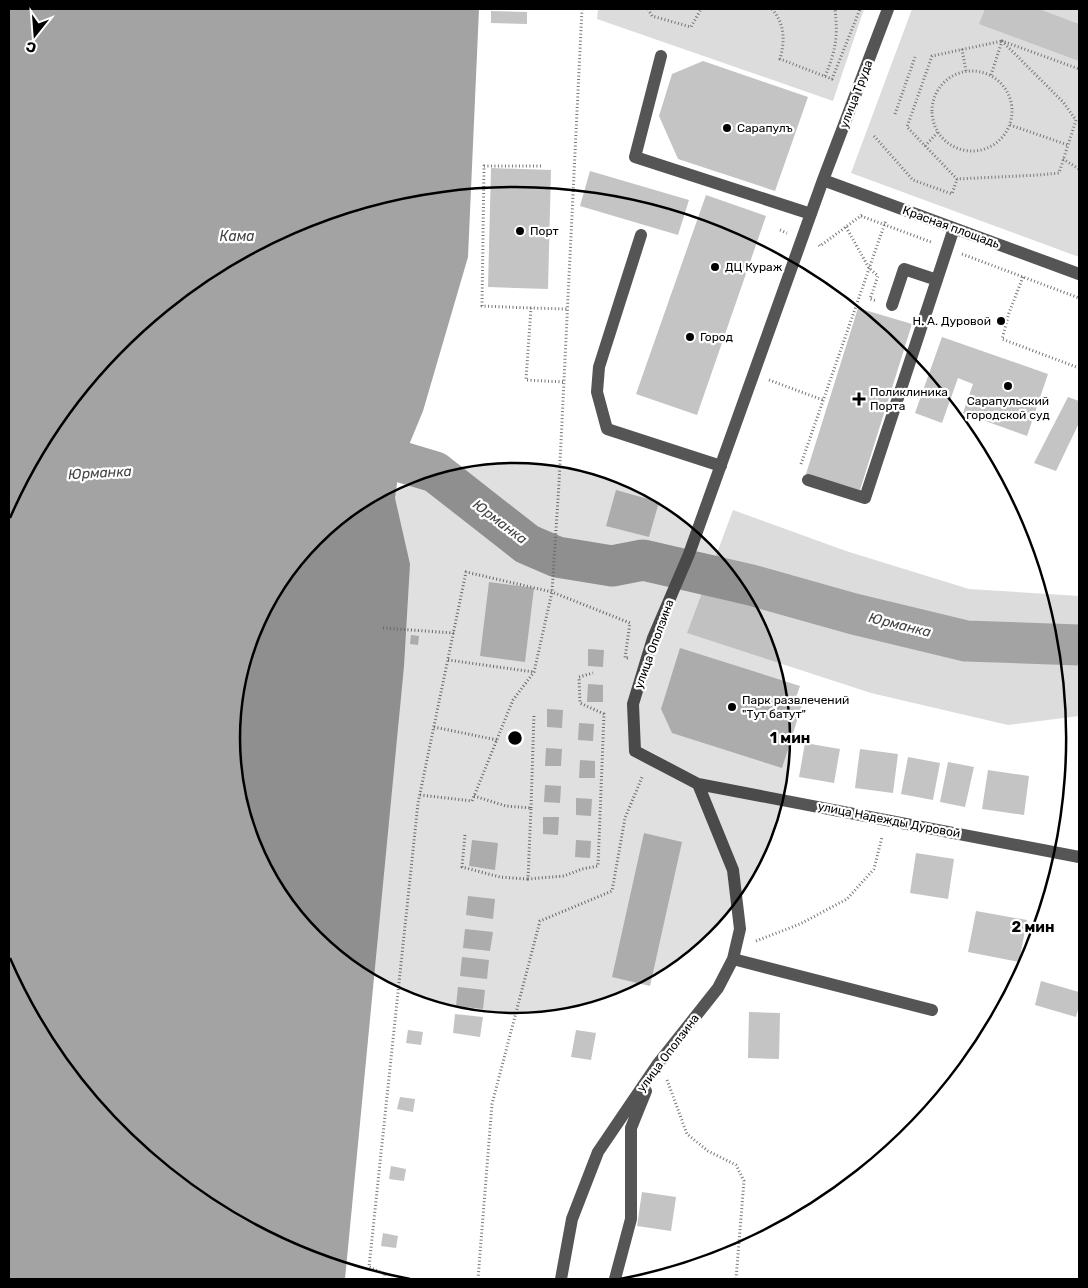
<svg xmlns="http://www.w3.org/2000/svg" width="1088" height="1288" viewBox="0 0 1088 1288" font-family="Rubik,sans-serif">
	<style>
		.green { fill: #dcdcdc }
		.water { fill: #a3a3a3 }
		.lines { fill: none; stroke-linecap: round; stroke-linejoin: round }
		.river { stroke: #a3a3a3; stroke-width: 41 }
		.building { fill: #c4c4c4 }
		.path { stroke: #777; stroke-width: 3; stroke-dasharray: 1 2.5; stroke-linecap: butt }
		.minor { stroke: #555; stroke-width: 12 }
		.ring { fill: none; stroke: #000; stroke-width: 2.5 }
		.poi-dot { fill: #000; stroke: #fff; stroke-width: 2 }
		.labels { text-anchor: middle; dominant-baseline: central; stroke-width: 4.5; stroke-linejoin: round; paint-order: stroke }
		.street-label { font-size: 12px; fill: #000; stroke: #fff }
		.poi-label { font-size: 12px; fill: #000; stroke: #fff; text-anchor: start }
		.water-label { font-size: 14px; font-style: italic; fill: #444; stroke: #fff }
		.centre { fill: #000; stroke: #fff; stroke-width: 2.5 }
		.ring-label { font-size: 15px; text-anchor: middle; font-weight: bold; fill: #000; stroke: #fff; stroke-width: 4.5; stroke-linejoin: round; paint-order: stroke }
	</style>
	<rect width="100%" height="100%" fill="#fff"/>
	<!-- green -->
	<path class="green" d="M 598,9 L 864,9 L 833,101 L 597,19 Z
		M 912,9 L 1079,9 L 1079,257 L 851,173 Z
		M 733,510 L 846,551 L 969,589 L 1079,596 L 1079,716 L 1008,725 L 871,693 L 687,633 Z"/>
	<!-- water -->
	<path class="water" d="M 9,9 L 479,9 L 468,257 L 423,411 L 399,469 L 395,498 L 410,564 L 404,666 L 345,1279 L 9,1279 Z"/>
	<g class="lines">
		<!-- river -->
		<path class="river" d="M 345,460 L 388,458 L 435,472 L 527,544 L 557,557 L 612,566 L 643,560 L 751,585 L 854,614 L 966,641 L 1079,645"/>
	</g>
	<!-- building -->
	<path class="building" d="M 985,9 L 1039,9 L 1079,24 L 1079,61 L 979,24 Z
		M 491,11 L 527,12 L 527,24 L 491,23 Z
		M 703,61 L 808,97 L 775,191 L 678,159 L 659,116 L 672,74 Z
		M 491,168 L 551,170 L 548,289 L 488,287 Z
		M 590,171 L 689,200 L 678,235 L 580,206 Z
		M 706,195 L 766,216 L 697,415 L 636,394 Z
		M 858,308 L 912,324 L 860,490 L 806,474 Z
		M 942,337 L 1048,374 L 1027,436 L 963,413 L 973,384 L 958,378 L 942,423 L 915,413 Z
		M 1068,397 L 1079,401 L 1079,423 L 1056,471 L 1034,463 Z
		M 616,490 L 659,502 L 649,537 L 606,526 Z
		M 489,582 L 534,588 L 525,662 L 480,656 Z
		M 411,635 L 419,636 L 418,645 L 410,644 Z
		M 680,648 L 800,686 L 794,703 L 802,705 L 782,768 L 672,733 L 661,709 Z
		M 588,649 L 604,650 L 603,667 L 588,666 Z
		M 588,684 L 603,685 L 603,702 L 587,702 Z
		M 547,709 L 563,710 L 562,728 L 547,727 Z
		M 579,723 L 594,724 L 593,741 L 578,740 Z
		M 805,743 L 840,749 L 834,783 L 799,777 Z
		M 546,748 L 562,749 L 561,766 L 545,766 Z
		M 860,749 L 898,754 L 893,793 L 855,788 Z
		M 908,757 L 940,763 L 933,800 L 901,794 Z
		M 580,760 L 595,761 L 595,778 L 579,778 Z
		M 948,762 L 974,767 L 965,807 L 940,802 Z
		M 988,770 L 1029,776 L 1024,815 L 982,809 Z
		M 545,785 L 561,786 L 560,803 L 544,802 Z
		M 576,798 L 592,799 L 591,816 L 576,815 Z
		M 543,817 L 559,817 L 558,835 L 543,834 Z
		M 644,833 L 682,842 L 650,986 L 612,977 Z
		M 472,840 L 498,843 L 495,870 L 469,866 Z
		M 576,840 L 591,841 L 590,858 L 575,857 Z
		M 916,853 L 954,859 L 948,899 L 910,893 Z
		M 468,896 L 495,899 L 493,919 L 466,915 Z
		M 976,911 L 1027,920 L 1019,962 L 968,952 Z
		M 465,929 L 493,932 L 490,951 L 463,948 Z
		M 462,957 L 489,960 L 487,979 L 460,976 Z
		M 1041,981 L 1079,992 L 1079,1006 L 1076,1017 L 1035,1005 Z
		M 458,987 L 485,990 L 483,1009 L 456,1006 Z
		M 749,1012 L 780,1013 L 779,1059 L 748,1058 Z
		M 455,1014 L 483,1017 L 480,1037 L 453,1033 Z
		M 408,1030 L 423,1032 L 421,1045 L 406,1043 Z
		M 576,1030 L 596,1033 L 591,1060 L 571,1057 Z
		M 400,1097 L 415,1099 L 413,1112 L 397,1109 Z
		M 391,1166 L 406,1169 L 404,1181 L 389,1179 Z
		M 642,1192 L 676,1197 L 671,1231 L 637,1226 Z
		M 383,1233 L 398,1236 L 396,1248 L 381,1246 Z"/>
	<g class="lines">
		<!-- path -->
		<path class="path" d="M 648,9 L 652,16 L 691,27 L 701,9
			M 772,9 C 785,24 785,41 780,59 L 832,79 L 860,9
			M 1002,41 L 1063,102 L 1076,120 L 1059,173 L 1039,175 L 957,179 L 907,127 L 932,56 Z
			M 962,49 L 966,71
			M932 111a40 40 0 1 1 80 0a40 40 0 1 1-80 0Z
			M 991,75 L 1002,41 L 1079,69
			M 825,76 C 836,51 838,36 835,9
			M 895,114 L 915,57
			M 1010,125 L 1068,145
			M 874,136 L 913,180 L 952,194 L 957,179
			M 925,146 L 938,132
			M 1063,159 L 1079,169
			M 861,216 L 931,242
			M 846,227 L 869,268 L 878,276 L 870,299 L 877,301
			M 780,230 L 787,233
			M 819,245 L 820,246 L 862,215
			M 962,254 L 1079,298
			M 1023,277 L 1009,313 L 1002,339 L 1079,368
			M 531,308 L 482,306 L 484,166 L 542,166
			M 769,380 L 823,400
			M 563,382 L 526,380 L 531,308 L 567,309
			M 801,464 L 886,220
			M 383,628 L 454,633
			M 448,660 L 534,672
			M 434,727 L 497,740
			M 420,795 L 472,801 L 513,700 L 534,672 L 552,592 L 559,483 L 582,9
			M 474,796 L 506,806 L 531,808 L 528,879 L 564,876 L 582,869 L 598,866 L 604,714 L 580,703 L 579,677 L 593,673
			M 531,808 L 534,714
			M 465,835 L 462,867 L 500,877 L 528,879
			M 756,941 L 800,924 L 847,899 L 874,869 L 882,837
			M 667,1080 L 687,1134 L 708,1151 L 736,1165 L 744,1181 L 736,1279
			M 384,1279 L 385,1274 L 369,1267 L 418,803 L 466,572 L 552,592 L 630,623 L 625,658 L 628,658
			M 478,1279 L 492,1104 L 540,921 L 612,891 L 625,818 L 643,775"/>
		<!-- minor -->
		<path class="minor" d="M 888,9 L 823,180 L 689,554 L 653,638 L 633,704 L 635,751 L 698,784 L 1079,857
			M 661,56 L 635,157 L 811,214
			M 823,180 L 1079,274
			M 641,235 L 599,367 L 597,392 L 607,429 L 721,466
			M 892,305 L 904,269 L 937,280
			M 808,480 L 865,498 L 954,228
			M 733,959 L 932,1010
			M 561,1279 L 572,1219 L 598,1152 L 657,1065 L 718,988 L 733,959 L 740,929 L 733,870 L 698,784
			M 615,1279 L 631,1219 L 631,1128 L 646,1091"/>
	</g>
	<!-- distance rings -->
	<circle cx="515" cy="738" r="275" fill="#000" fill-opacity=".12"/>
	<g class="ring">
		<circle cx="515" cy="738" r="275"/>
		<path d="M410 1279A551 551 0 0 1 10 958M10 518A551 551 0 1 1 620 1279"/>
	</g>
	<!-- markers -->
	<g class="poi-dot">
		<circle cx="727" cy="128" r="5"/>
		<circle cx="520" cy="231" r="5"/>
		<circle cx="715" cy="267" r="5"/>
		<circle cx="1001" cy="321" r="5"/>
		<circle cx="690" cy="337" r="5"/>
		<circle cx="1008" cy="386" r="5"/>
		<path d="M856.5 391.5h5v5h5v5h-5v5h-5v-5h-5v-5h5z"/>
		<circle cx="732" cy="707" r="5"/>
	</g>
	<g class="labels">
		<!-- street labels -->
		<g class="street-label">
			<text transform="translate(856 94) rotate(-69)">улица Труда</text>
			<text transform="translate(951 227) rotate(20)">Красная площадь</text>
			<text transform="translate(654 644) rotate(-70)">улица Оползина</text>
			<text transform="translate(889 820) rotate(11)">улица Надежды Дуровой</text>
			<text transform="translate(668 1053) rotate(-53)">улица Оползина</text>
		</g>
		<!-- poi labels -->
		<g class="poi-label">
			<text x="737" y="128">Сарапулъ</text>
			<text x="530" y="231">Порт</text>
			<text x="725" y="267">ДЦ Кураж</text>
			<text x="991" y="321" text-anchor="end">Н. А. Дуровой</text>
			<text x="700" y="337">Город</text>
			<text x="870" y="392">Поликлиника<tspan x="870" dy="14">Порта</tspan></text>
			<text x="1008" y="401" text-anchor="middle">Сарапульский<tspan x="1008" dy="14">городской суд</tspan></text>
			<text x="742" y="700">Парк развлечений<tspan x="742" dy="14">"Тут батут"</tspan></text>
		</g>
		<!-- water labels -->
		<g class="water-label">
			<text x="237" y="236">Кама</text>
			<text transform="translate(100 473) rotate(-3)">Юрманка</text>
			<text transform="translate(500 522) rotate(37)">Юрманка</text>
			<text transform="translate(900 625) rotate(14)">Юрманка</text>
		</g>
	</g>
	<circle cx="515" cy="738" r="8" class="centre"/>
	<g class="ring-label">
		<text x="790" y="743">1 мин</text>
		<text x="1033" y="932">2 мин</text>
	</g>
	<!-- border -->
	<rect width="1088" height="1288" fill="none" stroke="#000000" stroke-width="20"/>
	<!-- north arrow -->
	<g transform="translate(35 35) rotate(197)" stroke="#ffffff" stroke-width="4" paint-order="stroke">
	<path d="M0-4L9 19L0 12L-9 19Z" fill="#000000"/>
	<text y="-8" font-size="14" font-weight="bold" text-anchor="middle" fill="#000000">С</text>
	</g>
</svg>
